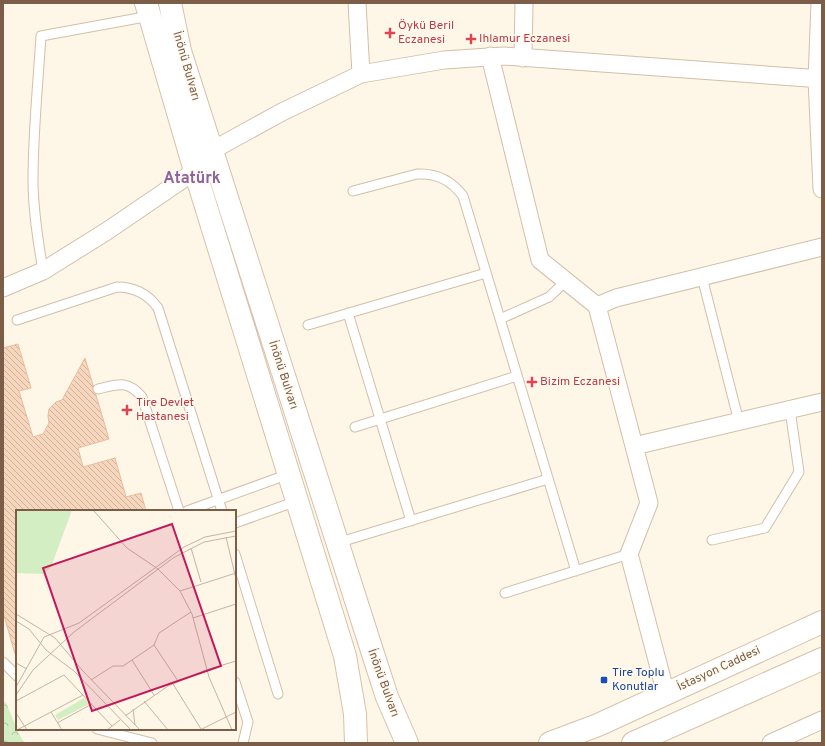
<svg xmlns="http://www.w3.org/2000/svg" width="825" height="746" viewBox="0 0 825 746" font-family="Overpass,sans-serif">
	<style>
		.forest { fill: url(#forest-crowns) }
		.building { fill: url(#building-back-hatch); stroke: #ebbd9b }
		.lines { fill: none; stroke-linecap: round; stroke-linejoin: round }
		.lane-casing { stroke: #d2bfab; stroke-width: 11 }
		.street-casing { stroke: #d2bfab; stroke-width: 19 }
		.secondary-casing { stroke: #d8c1aa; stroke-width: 24 }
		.lane { stroke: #fff; stroke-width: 9 }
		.street { stroke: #fff; stroke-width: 17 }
		.secondary { stroke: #fff; stroke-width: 22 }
		.health-dot { fill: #e0444e; stroke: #fffaef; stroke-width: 1.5 }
		.transit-dot { fill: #1a4fb4; stroke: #fffaef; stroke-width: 1.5 }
		.labels { text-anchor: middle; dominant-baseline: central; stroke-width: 3; stroke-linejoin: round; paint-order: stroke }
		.health-label { font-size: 12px; fill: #be3a42; stroke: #fffaef; text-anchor: start }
		.street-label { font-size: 12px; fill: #7b5d48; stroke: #fffaef }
		.transit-label { font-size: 12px; fill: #164399; stroke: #fffaef; text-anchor: start }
		.district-label { font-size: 16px; font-weight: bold; fill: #8e649f; stroke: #fffaef }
		.inset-road { fill: none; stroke: #c6b4a2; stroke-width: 1 }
		.view { fill: #c2185b; fill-opacity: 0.15; stroke: #c2185b; stroke-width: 2 }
		.inset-edge { fill: none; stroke: #7b5d48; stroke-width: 2 }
	</style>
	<defs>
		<pattern id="forest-crowns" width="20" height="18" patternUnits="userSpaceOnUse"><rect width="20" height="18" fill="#d3eec3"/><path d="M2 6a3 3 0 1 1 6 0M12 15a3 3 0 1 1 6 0" fill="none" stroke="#b0c4a0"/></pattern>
		<pattern id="building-back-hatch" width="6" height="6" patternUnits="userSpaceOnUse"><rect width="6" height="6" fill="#f6d6bc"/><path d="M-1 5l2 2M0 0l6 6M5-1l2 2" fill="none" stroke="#ccb19b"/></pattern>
	</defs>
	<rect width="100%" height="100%" fill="#fef6e7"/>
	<!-- forest -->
	<path class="forest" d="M 3,700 L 6,703 L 17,729 L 24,743 L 3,743 Z"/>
	<!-- building -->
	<path class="building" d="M 18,344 L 31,388 L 19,391 L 33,437 L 43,434 L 49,423 L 48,416 L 49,409 L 56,402 L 62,400 L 85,358 L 109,439 L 78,448 L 83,467 L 115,458 L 126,497 L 141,493 L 146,511 L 17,511 L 17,653 L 15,654 L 3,612 L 3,348 Z"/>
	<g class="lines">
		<!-- lane casing -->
		<g class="lane-casing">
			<path id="lane" d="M 353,191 L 417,174 C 437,173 451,180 463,196 L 576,571
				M 43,271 C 38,241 33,210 33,180 C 33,132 38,84 41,36 L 150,16
				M 702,277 L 739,422
				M 348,313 L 411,521
				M 500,319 L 549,297 L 566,281
				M 17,320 L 117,287 C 135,287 148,294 158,308 L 222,511
				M 308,325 L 486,273
				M 98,389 C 118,384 128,380 142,397 L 179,511
				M 355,427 L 517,376
				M 187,511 L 289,474
				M 235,523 L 297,501
				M 712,540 L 765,528 L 799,472 L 790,410
				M 337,543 L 548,479
				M 235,554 L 278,694
				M 505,593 L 629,554
				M 3,662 L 17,676
				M 235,682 L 248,722 L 243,743
				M 97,729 L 152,743"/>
		</g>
		<!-- street casing -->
		<g class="street-casing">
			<path id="street" d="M 357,3 L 361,74
				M 820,3 L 817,79 L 822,189
				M 490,56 L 540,260 L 597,306 L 616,298 L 822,247
				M 523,58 L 524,3
				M 3,288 L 43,271 L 107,231 L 195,171 L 211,151 L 282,112 L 361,74 L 444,60 L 504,56 L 822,79
				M 597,306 L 634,446 L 822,402
				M 634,446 L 649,503 L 629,554 L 666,694
				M 771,743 L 822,720"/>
		</g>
		<!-- secondary casing -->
		<g class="secondary-casing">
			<path id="secondary" d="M 146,3 L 195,171 L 345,656 L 355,714 L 356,743
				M 170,3 L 180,51 L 375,660 L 387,697 L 407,743
				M 550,743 L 598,725 L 822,622
				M 633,743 L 822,659"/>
		</g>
		<!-- lane -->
		<use href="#lane" class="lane"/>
		<!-- street -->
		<use href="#street" class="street"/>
		<!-- secondary -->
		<use href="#secondary" class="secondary"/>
	</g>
	<!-- markers -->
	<g class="health-dot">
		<path d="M388 27h4v4h4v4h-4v4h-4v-4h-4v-4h4z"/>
		<path d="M469 33h4v4h4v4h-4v4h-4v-4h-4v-4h4z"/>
		<path d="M530 376h4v4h4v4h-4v4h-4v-4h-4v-4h4z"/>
		<path d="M125 404h4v4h4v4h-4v4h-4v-4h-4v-4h4z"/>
	</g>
	<rect class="transit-dot" x="600" y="676" width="8" height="8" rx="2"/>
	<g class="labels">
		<!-- health labels -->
		<g class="health-label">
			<text x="398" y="26">Öykü Beril<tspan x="398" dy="14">Eczanesi</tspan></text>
			<text x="479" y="39">Ihlamur Eczanesi</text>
			<text x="540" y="382">Bizim Eczanesi</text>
			<text x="136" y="403">Tire Devlet<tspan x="136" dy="14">Hastanesi</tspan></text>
		</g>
		<!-- street labels -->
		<g class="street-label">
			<text transform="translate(186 66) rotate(74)">İnönü Bulvarı</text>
			<text transform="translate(283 375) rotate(72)">İnönü Bulvarı</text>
			<text transform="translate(719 669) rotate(-25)">İstasyon Caddesi</text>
			<text transform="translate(383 683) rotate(70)">İnönü Bulvarı</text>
		</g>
		<!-- transit labels -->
		<g class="transit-label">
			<text x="612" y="673">Tire Toplu<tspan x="612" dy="14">Konutlar</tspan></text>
		</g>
		<!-- district labels -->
		<g class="district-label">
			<text x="192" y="179">Atatürk</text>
		</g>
	</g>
	<!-- overview -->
	<g transform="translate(16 510)">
		<rect width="220" height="220" fill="#fef6e7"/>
		<path d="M 0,0 L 56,0 L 35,57 L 27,64 L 0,63 Z" fill="#d3eec3"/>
		<path d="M 68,188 L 73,194 L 42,210 L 39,205 Z" fill="#d3eec3"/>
		<path class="inset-road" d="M 77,0 L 111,38 L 142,59 L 164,81 L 176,104 L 193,167 L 216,220M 210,27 L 220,69M 175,38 L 185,72M 164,81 L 220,63M 0,104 L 39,128 L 66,160 L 124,220M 177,108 L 220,94M 0,111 L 13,119 L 30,140 L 58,161 L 115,220M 0,153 L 11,159M 75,170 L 97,156 L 107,156 L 116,150M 162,171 L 138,135 L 143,123 L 175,102M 157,174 L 185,219M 0,177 L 28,127 L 63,113 L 168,37 L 189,27 L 220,21M 0,185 L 17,160 L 58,122 L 157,48 L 188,32 L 220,26M 138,185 L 116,150 L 138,135M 0,191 L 48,165 L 96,216M 128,191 L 152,220M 117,199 L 119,215M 35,202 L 46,220M 0,203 L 11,220M 109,206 L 152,176 L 190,160 L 220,151M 41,213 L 76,194M 1,220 L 67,185M 91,220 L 104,210M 184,220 L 220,202"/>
		<path class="view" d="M 156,14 L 205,156 L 76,201 L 27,58 Z"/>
		<rect width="220" height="220" class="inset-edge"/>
	</g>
	<!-- border -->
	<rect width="825" height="746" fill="none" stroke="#7b5d48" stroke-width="8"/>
</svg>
